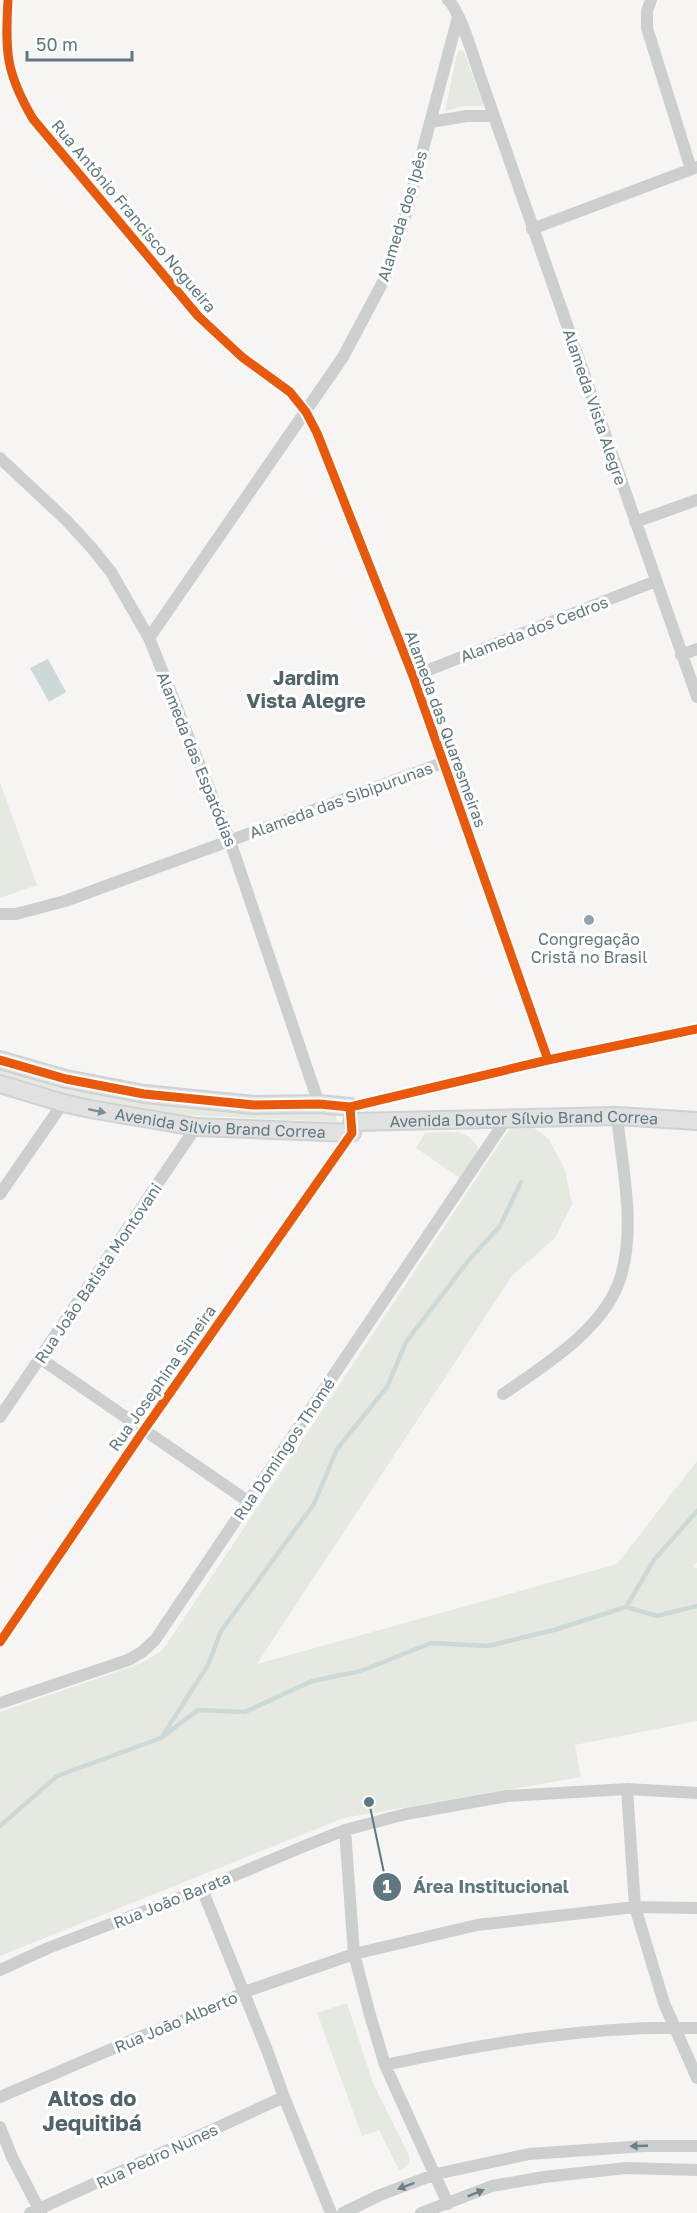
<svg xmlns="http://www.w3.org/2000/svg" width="697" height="2213" viewBox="0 0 697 2213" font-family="'Golos Text',sans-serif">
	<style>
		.green { fill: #e6e9e2 }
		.water { fill: #cdd8d9 }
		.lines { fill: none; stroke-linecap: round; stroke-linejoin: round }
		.stream { stroke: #cdd8d9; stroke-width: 4.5 }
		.secondary-casing { stroke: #cfd2d3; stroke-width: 20 }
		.street { stroke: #cdcfcf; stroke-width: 12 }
		.secondary { stroke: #e1e1e2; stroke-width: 16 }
		.cycleway-casing { stroke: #fff; stroke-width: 13 }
		.cycleway { stroke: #e8590c; stroke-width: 9 }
		.oneway { fill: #798d94 }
		.oneway2 { fill: #6a8188 }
		.poi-dot { fill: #94a4a9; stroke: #fff; stroke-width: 2 }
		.labels { text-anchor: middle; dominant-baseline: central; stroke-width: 6; stroke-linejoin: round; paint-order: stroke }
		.street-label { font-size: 16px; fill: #5f7880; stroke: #fff }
		.poi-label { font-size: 16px; fill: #5f7880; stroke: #fff }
		.quarter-label { font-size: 20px; font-weight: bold; fill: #52646b; stroke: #fff }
		.district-label { font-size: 22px; font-weight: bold; fill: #52646b; stroke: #fff }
		.leader { fill: none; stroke: #5f7880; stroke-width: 2 }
		.callout-dot { fill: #5f7880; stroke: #fff; stroke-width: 2 }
		.mark-label { font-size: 18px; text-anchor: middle; font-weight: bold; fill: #fff }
		.callout-label { font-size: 18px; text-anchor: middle; font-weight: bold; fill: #5f7880; stroke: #fff; stroke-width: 6; stroke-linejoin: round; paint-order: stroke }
	</style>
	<rect width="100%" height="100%" fill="#f6f5f4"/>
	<!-- green -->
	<path class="green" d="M 461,50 L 464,52 L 483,104 L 482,106 L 465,106 L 445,111 L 457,54 L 458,51 Z
		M 0,782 L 37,885 L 0,898 Z
		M 0,1070 L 113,1098 L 335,1115 L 338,1122 L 162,1114 L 28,1086 L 0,1077 Z
		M 512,1125 L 530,1125 L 549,1139 L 565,1170 L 572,1204 L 555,1238 L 512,1276 L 257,1664 L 617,1564 L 697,1461 L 697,1562 L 693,1567 L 697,1568 L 697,1721 L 575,1745 L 581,1777 L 344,1818 L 0,1956 L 0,1712 L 139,1664 L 162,1651 Z
		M 425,1133 C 446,1133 467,1126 478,1148 L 476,1156 L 460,1178 L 416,1148 Z
		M 347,2003 L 373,2083 L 409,2155 C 410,2165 407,2167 399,2170 L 379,2130 L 362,2136 L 317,2013 Z"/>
	<!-- water -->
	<path class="water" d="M 48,659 L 66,692 L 49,702 L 30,668 Z"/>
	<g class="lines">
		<!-- stream -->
		<path class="stream" d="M 626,1607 L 654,1560 L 697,1511
			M 163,1735 L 208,1665 L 221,1631 L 314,1504 L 337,1449 L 387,1387 L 406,1342 L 468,1261 L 500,1226 L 521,1182
			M 0,1826 L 57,1776 L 161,1738 L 198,1710 L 245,1712 L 312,1681 L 361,1671 L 431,1643 L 488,1646 L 554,1630 L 626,1607 L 657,1616 L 697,1606"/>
		<!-- secondary casing -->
		<g class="secondary-casing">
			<g id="secondary">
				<path d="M 0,1060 L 66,1079 L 144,1094 L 254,1105 L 319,1104 L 350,1107"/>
				<path id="s1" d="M 0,1084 L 63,1103 L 90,1109 L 196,1127 L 352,1133"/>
				<path id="s2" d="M 352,1122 L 617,1116 L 697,1121"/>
			</g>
		</g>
		<!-- street -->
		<path class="street" d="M 8,0 C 5,53 6,73 33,119 L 198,316 L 242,357 L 290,392 L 306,412 L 317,433 L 413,676 L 548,1060
			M 448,0 C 460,10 474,59 480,76 L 697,697
			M 651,0 L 647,11 L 647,28 L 691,169
			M 430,122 L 467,116 L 494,116
			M 532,229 L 697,167
			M 0,458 L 66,520 L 91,547 L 111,572 L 149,638 L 230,841 L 319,1104
			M 635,522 L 697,500
			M 149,638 L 343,357 L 384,280 L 405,217 L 458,17
			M 681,655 L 697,649
			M 413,676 L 656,581
			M 0,914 L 16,914 L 65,901 L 442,763
			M 0,1194 L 63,1103
			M 41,1359 L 249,1502
			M 503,1394 C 545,1365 606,1328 621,1276 C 636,1225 622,1167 617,1116
			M 0,1417 L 196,1127
			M 0,1642 L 144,1430 L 352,1133 L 350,1107 L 548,1060 L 697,1029
			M 0,1703 L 128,1660 L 142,1652 L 155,1640 L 507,1118
			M 627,1789 L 635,1907 L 664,2003 L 697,2078
			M 345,1830 L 354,1954 L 370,2015 L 385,2065 L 448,2204
			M 202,1889 L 267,2050 L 284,2097 L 331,2213
			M 0,1970 L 48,1948 L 202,1889 L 307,1845 L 345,1830 L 406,1814 L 507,1796 L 627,1789 L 697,1793
			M 385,2065 C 487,2043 593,2025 697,2028
			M 0,2097 L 142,2036 L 200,2014 L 244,1992 L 354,1954 L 477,1925 L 635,1907 L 697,1908
			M 0,2127 L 12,2157 L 41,2213
			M 30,2213 L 284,2097
			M 343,2213 L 380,2195 L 436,2174 L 529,2154 L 645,2146 L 697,2146
			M 421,2213 L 492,2186 L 544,2177 L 626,2168 L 697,2170"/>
		<!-- secondary -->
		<use href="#secondary" class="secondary"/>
		<!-- cycleway casing -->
		<g class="cycleway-casing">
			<path id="cycleway" d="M 8,0 C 5,53 6,73 33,119 L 198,316 L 242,357 L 290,392 L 306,412 L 317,433 L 413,676 L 548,1060
				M 0,1060 L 66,1079 L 144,1094 L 254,1105 L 319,1104 L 350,1107 L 548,1060 L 697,1029
				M 0,1642 L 144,1430 L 352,1133 L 350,1107"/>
		</g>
		<!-- cycleway -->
		<use href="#cycleway" class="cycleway"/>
	</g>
	<!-- one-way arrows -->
	<defs><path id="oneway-solid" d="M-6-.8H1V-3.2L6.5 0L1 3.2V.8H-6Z" transform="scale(1.5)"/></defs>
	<use class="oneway" href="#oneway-solid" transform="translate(97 1111) rotate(12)"/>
	<g class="oneway2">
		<use href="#oneway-solid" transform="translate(639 2146) rotate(178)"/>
		<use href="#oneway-solid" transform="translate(406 2186) rotate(159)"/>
		<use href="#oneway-solid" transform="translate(476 2193) rotate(-22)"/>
	</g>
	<!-- markers -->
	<circle class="poi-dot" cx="589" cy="920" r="6"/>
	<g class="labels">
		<!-- street labels -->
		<g class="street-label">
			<text transform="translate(134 216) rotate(50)">Rua Antônio Francisco Nogueira</text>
			<text transform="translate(402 216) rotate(-73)">Alameda dos Ipês</text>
			<text transform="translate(595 407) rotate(71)">Alameda Vista Alegre</text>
			<text transform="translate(534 629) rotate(-21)">Alameda dos Cedros</text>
			<text transform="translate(446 729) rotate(70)">Alameda das Quaresmeiras</text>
			<text transform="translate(197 759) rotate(68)">Alameda das Espatódias</text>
			<text transform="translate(341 800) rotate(-20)">Alameda das Sibipurunas</text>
			<text stroke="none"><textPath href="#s2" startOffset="172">Avenida Doutor Sílvio Brand Correa</textPath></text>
			<text stroke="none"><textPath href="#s1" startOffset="225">Avenida Silvio Brand Correa</textPath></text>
			<text transform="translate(98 1273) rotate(-56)">Rua João Batista Montovani</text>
			<text transform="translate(162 1378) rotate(-55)">Rua Josephina Simeira</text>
			<text transform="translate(284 1449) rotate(-56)">Rua Domingos Thomé</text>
			<text transform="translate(172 1900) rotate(-22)">Rua João Barata</text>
			<text transform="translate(176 2022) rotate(-23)">Rua João Alberto</text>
			<text transform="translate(157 2156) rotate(-25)">Rua Pedro Nunes</text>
		</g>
		<!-- poi labels -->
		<g class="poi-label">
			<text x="589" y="939">Congregação<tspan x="589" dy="18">Cristã no Brasil</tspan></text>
		</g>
		<!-- quarter labels -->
		<g class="quarter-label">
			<text x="306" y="677">Jardim<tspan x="306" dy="23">Vista Alegre</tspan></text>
		</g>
		<!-- district labels -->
		<g class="district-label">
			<text x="92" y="2097">Altos do<tspan x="92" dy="25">Jequitibá</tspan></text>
		</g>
	</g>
	<!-- callouts -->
	<path class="leader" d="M369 1802L387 1887"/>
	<g class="callout-dot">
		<circle cx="369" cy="1802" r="6"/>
		<circle cx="387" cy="1887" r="15"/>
	</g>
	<g class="mark-label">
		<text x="387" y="1893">1</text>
	</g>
	<g class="callout-label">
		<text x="491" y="1893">Área Institucional</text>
	</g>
	<!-- scale -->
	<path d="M27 51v9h105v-9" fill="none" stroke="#5f7880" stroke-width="3"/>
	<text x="36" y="51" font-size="18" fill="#5f7880" stroke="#ffffff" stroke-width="4.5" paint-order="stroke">50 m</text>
</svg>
